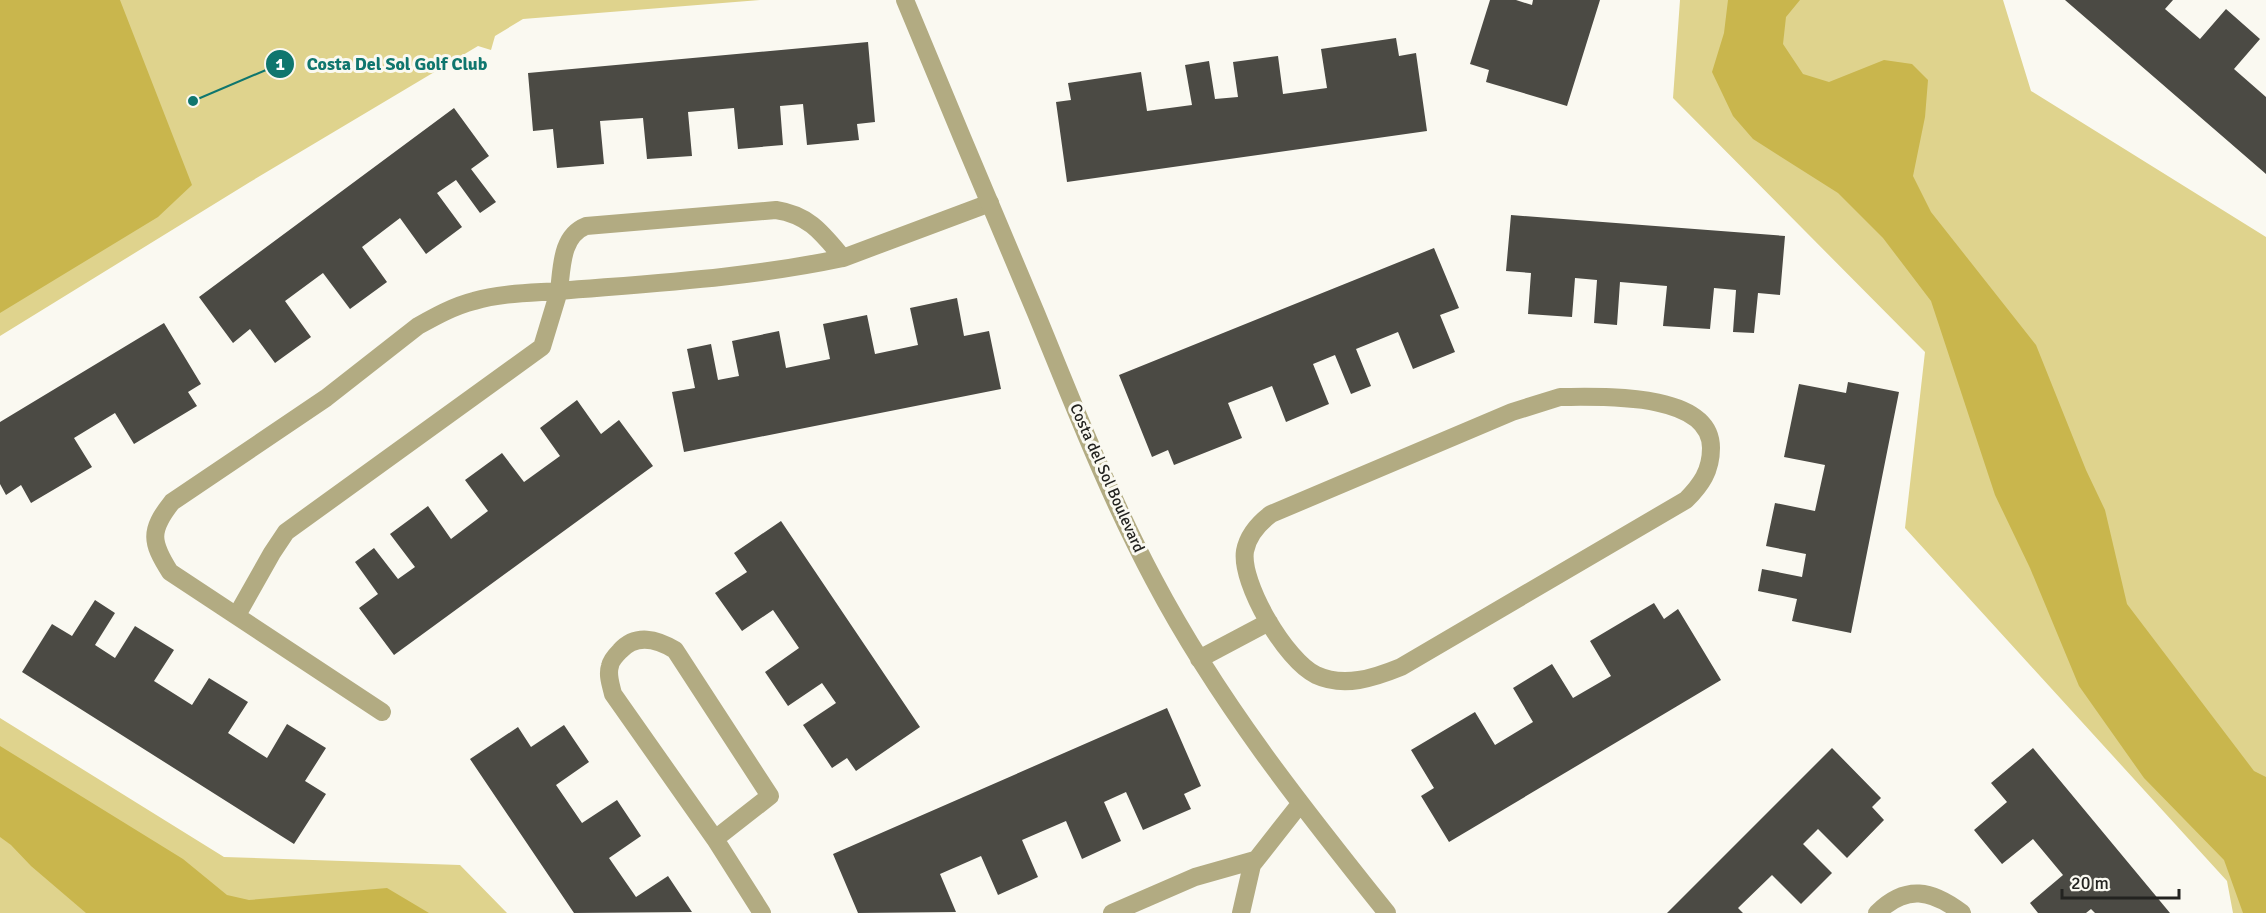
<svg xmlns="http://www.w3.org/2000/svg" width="2266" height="913" viewBox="0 0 2266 913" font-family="Signika,sans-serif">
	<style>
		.green { fill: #dfd38d }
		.water { fill: #c9b64d }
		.building { fill: #4b4a44 }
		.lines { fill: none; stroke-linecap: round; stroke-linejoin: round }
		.lane { stroke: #b2ab82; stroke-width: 18 }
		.street { stroke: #b2ab82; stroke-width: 18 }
		.labels { text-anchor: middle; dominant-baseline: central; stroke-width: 6; stroke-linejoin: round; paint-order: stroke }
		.street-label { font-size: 16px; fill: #232320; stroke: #faf9f1 }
		.leader { fill: none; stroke: #0f766e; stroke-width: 2 }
		.callout-dot { fill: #0f766e; stroke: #faf9f1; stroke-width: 2 }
		.mark-label { font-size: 18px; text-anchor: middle; font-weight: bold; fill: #fff }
		.callout-label { font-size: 18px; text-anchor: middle; font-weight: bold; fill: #0f766e; stroke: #faf9f1; stroke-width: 6; stroke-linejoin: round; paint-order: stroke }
	</style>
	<rect width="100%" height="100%" fill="#faf9f1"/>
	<!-- green -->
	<path class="green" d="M 0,0 L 760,0 L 523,19 L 495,36 L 491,50 L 478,46 L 250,182 L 0,336 Z
		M 1680,0 L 2003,0 L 2031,91 L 2266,237 L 2266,913 L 2233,913 L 2227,881 L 1905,528 L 1925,352 L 1673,98 Z
		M 0,718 L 224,857 L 460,865 L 507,913 L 0,913 Z"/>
	<!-- water -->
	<path class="water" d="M 0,0 L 120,0 L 192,185 L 158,217 L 0,313 Z
		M 1728,0 L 1800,0 L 1786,17 L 1783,44 L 1803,74 L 1829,82 L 1884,60 L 1912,64 L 1928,80 L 1925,117 L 1913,176 L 1931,212 L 2036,345 L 2086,470 L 2105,510 L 2127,604 L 2254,771 L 2266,777 L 2266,913 L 2243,913 L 2224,860 L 2144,778 L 2079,686 L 2030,568 L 1995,495 L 1931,301 L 1883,238 L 1838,193 L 1753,139 L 1733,116 L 1712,72 L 1724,33 Z
		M 0,746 L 183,859 L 227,895 L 249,900 L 387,888 L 429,913 L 86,913 L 31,866 L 11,845 L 0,837 Z"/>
	<!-- building -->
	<path class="building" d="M 1490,0 L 1516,0 L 1532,5 L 1533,0 L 1600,0 L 1567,106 L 1486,82 L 1489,70 L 1470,64 Z
		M 2065,0 L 2173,0 L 2165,9 L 2200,39 L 2226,9 L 2260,39 L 2234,69 L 2266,97 L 2266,174 Z
		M 1396,38 L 1399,56 L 1416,53 L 1427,131 L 1067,182 L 1056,102 L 1071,100 L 1068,83 L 1141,72 L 1147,111 L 1192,105 L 1185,65 L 1209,61 L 1215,99 L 1238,97 L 1233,62 L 1278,56 L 1283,94 L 1327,88 L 1321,49 Z
		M 868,42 L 875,122 L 857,124 L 859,140 L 807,145 L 803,104 L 780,106 L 783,145 L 738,149 L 734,108 L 688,112 L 692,156 L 647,159 L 643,118 L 600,121 L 604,164 L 557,168 L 553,129 L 533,131 L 528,73 Z
		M 454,108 L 489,156 L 471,169 L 496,202 L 480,213 L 456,180 L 437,193 L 462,227 L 426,254 L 400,218 L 362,247 L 387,282 L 350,309 L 323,273 L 285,301 L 311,337 L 275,363 L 250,329 L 233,343 L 199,297 Z
		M 1511,215 L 1785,236 L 1780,295 L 1758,293 L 1754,333 L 1733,332 L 1736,290 L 1714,288 L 1710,329 L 1663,326 L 1667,286 L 1620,282 L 1617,325 L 1594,323 L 1597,280 L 1575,278 L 1572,317 L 1528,314 L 1531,273 L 1506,271 Z
		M 1434,248 L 1459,308 L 1440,315 L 1455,352 L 1413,369 L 1398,332 L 1356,349 L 1371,386 L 1351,394 L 1335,355 L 1313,364 L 1329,404 L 1286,422 L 1272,386 L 1228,403 L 1242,438 L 1174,465 L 1168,450 L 1152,457 L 1119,375 Z
		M 957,298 L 964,336 L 989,331 L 1001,389 L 684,452 L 672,392 L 695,388 L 687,349 L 711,344 L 718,380 L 739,376 L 732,341 L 779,331 L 786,368 L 830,359 L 823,324 L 867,315 L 875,354 L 918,345 L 910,308 Z
		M 164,323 L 201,384 L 188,392 L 197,406 L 134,444 L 115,413 L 74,438 L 92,467 L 31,503 L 21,485 L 6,495 L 0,484 L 0,422 Z
		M 1848,382 L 1899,392 L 1851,633 L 1792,621 L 1797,599 L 1758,591 L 1762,569 L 1802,577 L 1806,554 L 1766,546 L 1775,503 L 1815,511 L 1825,465 L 1784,457 L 1799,384 L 1846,393 Z
		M 577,400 L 601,434 L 619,420 L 653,466 L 394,655 L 359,608 L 378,594 L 355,562 L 374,548 L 398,579 L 415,567 L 390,534 L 428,506 L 451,539 L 488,511 L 465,480 L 502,453 L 524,482 L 560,456 L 540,428 Z
		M 781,521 L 920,727 L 856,771 L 847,758 L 832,768 L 803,725 L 836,703 L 822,683 L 788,706 L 765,672 L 799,648 L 773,610 L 742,631 L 715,593 L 747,572 L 734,553 Z
		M 95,600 L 115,613 L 95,645 L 115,658 L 135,626 L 174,650 L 154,681 L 192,705 L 209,678 L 248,702 L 228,733 L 267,758 L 287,724 L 326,748 L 305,781 L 326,794 L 294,844 L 22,672 L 52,624 L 72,636 Z
		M 1654,603 L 1664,619 L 1678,609 L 1721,680 L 1449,842 L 1421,796 L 1434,788 L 1411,750 L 1475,712 L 1495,745 L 1533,722 L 1513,688 L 1552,664 L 1573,698 L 1611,676 L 1590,641 Z
		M 1167,708 L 1201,786 L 1184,794 L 1191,809 L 1143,830 L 1126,792 L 1104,802 L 1121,841 L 1082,859 L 1066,821 L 1022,840 L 1038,877 L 998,895 L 981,856 L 940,874 L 956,912 L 858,913 L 833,854 Z
		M 564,725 L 589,762 L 556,785 L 582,823 L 617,800 L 641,836 L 609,858 L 636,897 L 668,876 L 692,912 L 574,913 L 470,759 L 518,727 L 531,747 Z
		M 1832,748 L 1881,798 L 1872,807 L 1884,820 L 1847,858 L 1818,829 L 1803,844 L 1832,873 L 1801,904 L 1772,875 L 1738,908 L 1743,913 L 1667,913 Z
		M 2033,748 L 2170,913 L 2095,913 L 2091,909 L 2086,913 L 2038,913 L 2030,903 L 2063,875 L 2033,839 L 2002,864 L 1974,830 L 2007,802 L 1991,783 Z"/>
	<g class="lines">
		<!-- lane -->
		<path class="lane" d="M 237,615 L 272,553 L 286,532 L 542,347 L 559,291 C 655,283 749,278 843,258
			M 382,712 L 170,572 C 151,542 149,531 172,502 L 326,398 L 418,326 C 436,316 454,306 474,301 C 501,293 531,293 559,291 C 562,267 561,236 586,226 L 776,210 C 809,215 822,233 843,258 L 990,203"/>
		<!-- street -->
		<path class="street" d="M 905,0 C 948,105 992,208 1036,313 C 1073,403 1108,494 1154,580 C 1218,701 1302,807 1387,913
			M 1560,397 C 1599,397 1711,391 1711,448 C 1711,471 1701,485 1686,500 L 1401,667 C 1374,678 1344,688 1316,675 C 1286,661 1240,583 1245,551 C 1248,535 1259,523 1271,514 L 1512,412 Z
			M 1199,659 L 1269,622
			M 715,839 L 770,796 L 675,650 C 657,639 636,633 620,651 C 616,655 611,660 610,666 C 607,675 611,685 613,694 L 715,839 L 762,913
			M 1112,913 L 1195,877 L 1255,860
			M 1241,913 L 1252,865 L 1300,804
			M 1877,913 C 1906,884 1932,890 1962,913"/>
	</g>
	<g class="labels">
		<!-- street labels -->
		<g class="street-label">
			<text transform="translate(1107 478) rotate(66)">Costa del Sol Boulevard</text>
		</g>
	</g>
	<!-- callouts -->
	<path class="leader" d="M193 101L280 64"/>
	<g class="callout-dot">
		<circle cx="193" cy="101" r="6"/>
		<circle cx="280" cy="64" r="15"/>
	</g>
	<g class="mark-label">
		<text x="280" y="70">1</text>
	</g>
	<g class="callout-label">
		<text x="397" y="70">Costa Del Sol Golf Club</text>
	</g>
	<!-- scale -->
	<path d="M2062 889v9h117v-9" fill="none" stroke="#232320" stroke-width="3"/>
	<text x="2071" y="889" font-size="18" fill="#232320" stroke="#faf9f1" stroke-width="4.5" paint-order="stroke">20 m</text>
</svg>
